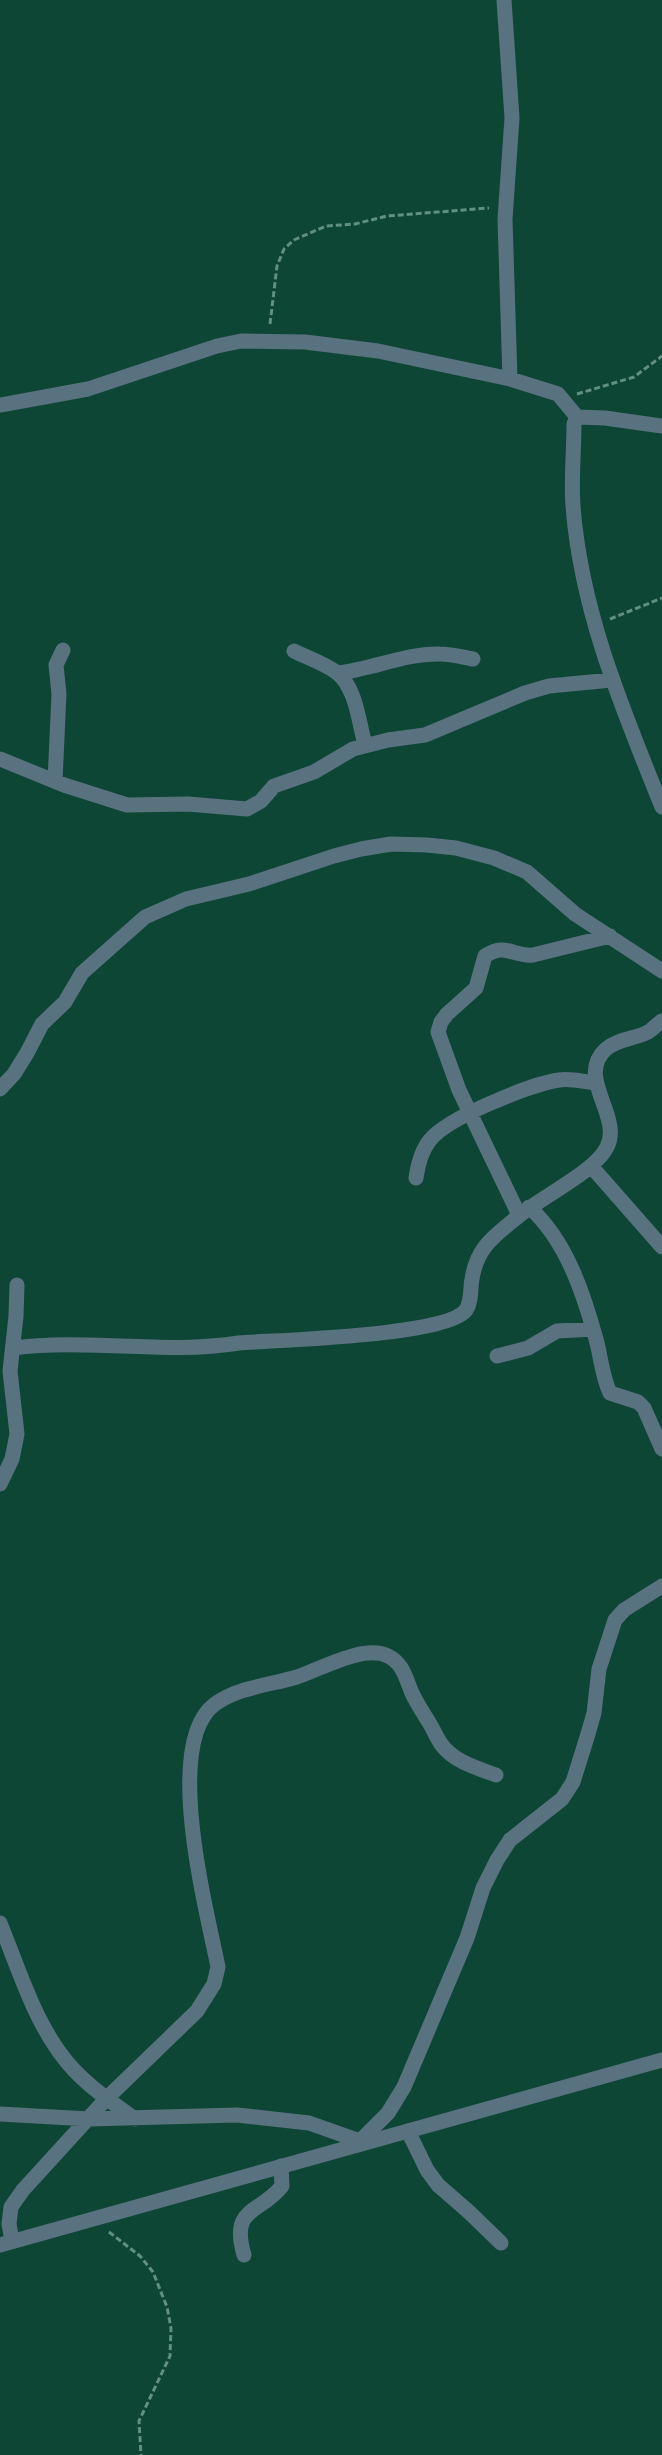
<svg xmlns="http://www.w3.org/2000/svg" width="662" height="2455" viewBox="0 0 662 2455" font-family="Raleway,sans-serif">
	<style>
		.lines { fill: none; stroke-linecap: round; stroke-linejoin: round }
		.path { stroke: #618f80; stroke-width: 3; stroke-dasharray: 6 3; stroke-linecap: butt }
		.minor { stroke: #59727f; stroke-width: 15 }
		.tertiary { stroke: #59727f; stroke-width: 15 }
	</style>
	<rect width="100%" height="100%" fill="#0e4636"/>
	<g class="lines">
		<!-- path -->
		<path class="path" d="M 270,324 L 277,266 L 284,249 L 294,240 L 326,226 L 355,224 L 387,216 L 489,208
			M 577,394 L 634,377 L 662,356
			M 610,619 L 662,598
			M 109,2232 L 140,2256 L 153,2272 L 167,2307 L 171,2328 L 170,2356 L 139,2421 L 141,2455"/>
		<!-- minor -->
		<path class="minor" d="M 504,0 L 512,118 L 505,219 L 510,379
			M 0,405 L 88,389 L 217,346 L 241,341 L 305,342 L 378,351 L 510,379 L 558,394 L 577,417 L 574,424 C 574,451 571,479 573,506 C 581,612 623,710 662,807
			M 577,417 L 605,418 L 662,426
			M 294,651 C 308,658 324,663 336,672 C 356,686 359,723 365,745
			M 337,673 C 371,670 405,653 440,654 C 451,654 462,657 473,659
			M 0,759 L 64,785 L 127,805 L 188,804 L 247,809 L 261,801 L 274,786 L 314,772 L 353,749 L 388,740 L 425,735 L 525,693 L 549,686 L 612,680
			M 55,781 L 59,694 L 56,665 L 63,650
			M 0,1089 L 14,1074 L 27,1053 L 42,1024 L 65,1002 L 82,973 L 145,917 L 186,899 L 249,884 L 334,856 L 361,849 L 391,844 L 427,845 L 456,848 L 494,858 L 527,872 L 575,914 L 662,971
			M 591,1166 L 662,1247
			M 416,1178 C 418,1164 421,1151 430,1140 C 447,1118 531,1084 559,1080 C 571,1078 584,1082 596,1083
			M 529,1207 C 566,1240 583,1292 596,1339 C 601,1357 602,1376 610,1393 L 638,1402 L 644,1408 L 662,1449
			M 519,1215 L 459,1090 L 438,1032 L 441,1022 L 447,1014 L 476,988 L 485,956 C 506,942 513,957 533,955 L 610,936
			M 13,1348 C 88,1338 164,1355 239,1343 C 278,1340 447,1336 466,1310 C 472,1301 470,1289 472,1279 C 477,1248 492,1238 515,1219 C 540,1197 594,1173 607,1147 C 623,1116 575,1077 606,1049 C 617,1039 635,1039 648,1032 C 653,1029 657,1024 662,1021
			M 497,1356 L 528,1348 L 557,1331 L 593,1329
			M 0,1484 L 12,1459 L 17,1434 L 10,1371 L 16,1316 L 17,1285
			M 0,1923 C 20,1972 37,2031 74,2070 C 92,2089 114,2104 135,2119
			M 0,2114 L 89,2119 L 237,2115 L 309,2123 L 360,2141 L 368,2140
			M 408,2131 L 427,2170 L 438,2185 L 469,2212 L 501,2243
			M 360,2141 L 388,2113 L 404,2087 L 467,1938 L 483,1888 L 497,1860 L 510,1840 L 562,1799 L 573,1782 L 588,1734 L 594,1713 L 599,1669 L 615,1620 L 624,1610 L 662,1586
			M 12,2241 L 9,2224 L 11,2207 L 23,2190 L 106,2099 L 197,2011 L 214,1984 L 218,1967 C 207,1911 162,1743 215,1704 C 239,1687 270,1685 297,1677 C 321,1669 364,1644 388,1656 C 403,1663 406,1679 412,1693 C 417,1704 424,1714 430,1724 C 434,1731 437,1738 441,1744 C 454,1762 477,1768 496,1775
			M 244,2255 C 230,2206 259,2215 282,2186 L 281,2166"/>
		<!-- tertiary -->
		<path class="tertiary" d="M 0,2245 L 662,2060"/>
	</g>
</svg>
